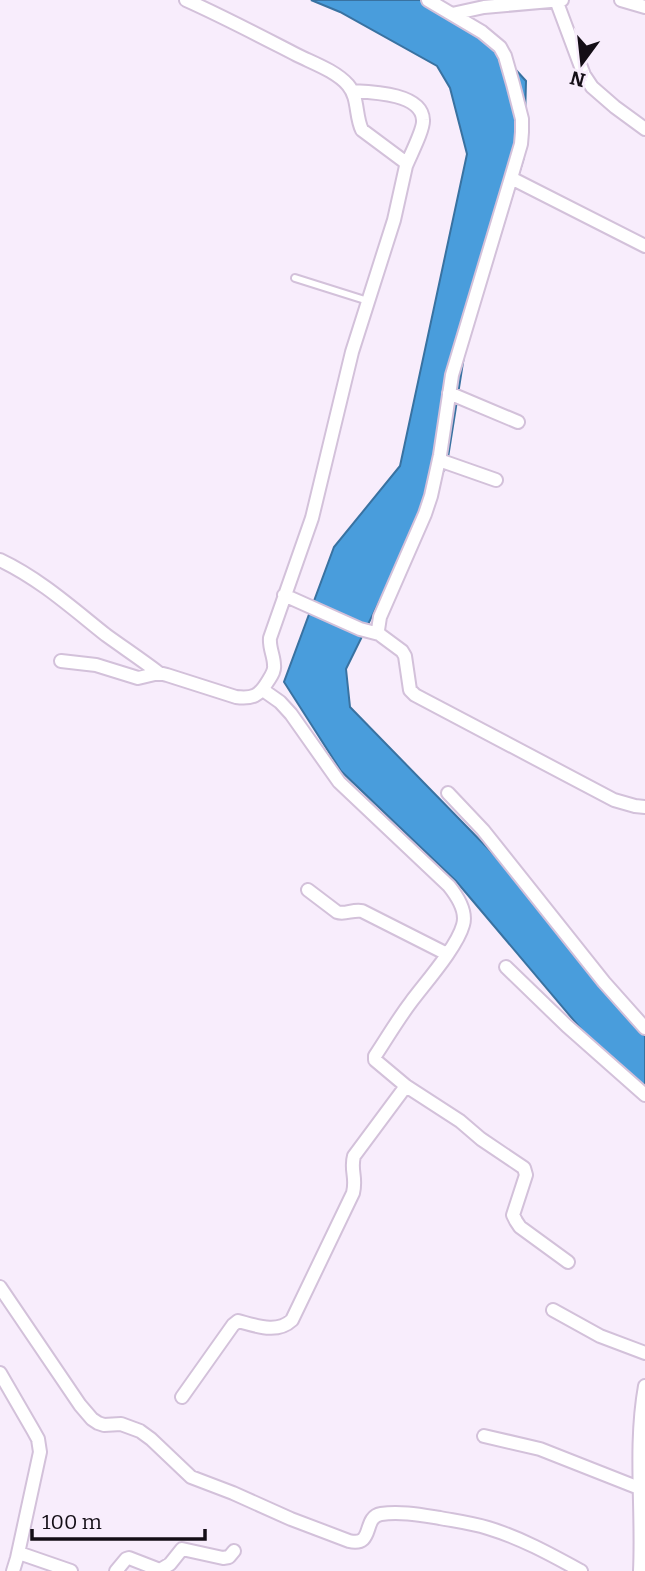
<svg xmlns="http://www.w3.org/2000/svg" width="645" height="1571" viewBox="0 0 645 1571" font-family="Bitter,serif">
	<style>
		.water { fill: #499ddc; stroke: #3972a1; stroke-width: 2 }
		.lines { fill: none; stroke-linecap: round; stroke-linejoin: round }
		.lane-casing { stroke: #d3c1da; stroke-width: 10 }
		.street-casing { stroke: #d3c1da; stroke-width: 16 }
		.lane { stroke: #fff; stroke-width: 6 }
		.street { stroke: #fff; stroke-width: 12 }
	</style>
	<rect width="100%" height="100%" fill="#f8edfc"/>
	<!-- water -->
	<path class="water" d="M 311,0 L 426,0 L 473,23 L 526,81 L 524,157 L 464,356 L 447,464 L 346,669 L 350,707 L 508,869 L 645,1036 L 645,1099 L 625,1081 L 456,881 L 341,771 L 284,682 L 334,547 L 400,466 L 467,154 L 450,88 L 437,66 L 340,12 Z"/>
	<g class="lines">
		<!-- lane casing -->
		<g class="lane-casing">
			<path id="lane" d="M 295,278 L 368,301"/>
		</g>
		<!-- street casing -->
		<g class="street-casing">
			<path id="street" d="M 428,0 L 482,32 L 500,47 L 505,56 L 513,84 L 522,119 L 522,132 L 521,144 L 511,178 L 452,375 L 440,455 L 431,496 L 425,514 L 380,617 L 378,630 L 379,634 L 402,651 L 405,656 L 410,690 L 415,695 L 614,800 L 635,806 L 645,807
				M 556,0 L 584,75 L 592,87 L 615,107 L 645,129
				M 621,0 L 645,7
				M 452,14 L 484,7 L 562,0
				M 352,91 C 371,92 422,93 423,120 C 424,129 410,156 406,166
				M 511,178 L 645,246
				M 449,393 L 518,422
				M 439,460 L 496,480
				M 0,560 C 40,579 72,608 106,635 C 124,648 142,660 159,673
				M 284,595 L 360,629 L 379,634
				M 61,661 L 96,665 L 138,678 L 159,673 L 167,675 L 236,697 C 253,699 259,696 268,681 C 271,676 275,671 274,665 C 274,656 269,648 270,638 L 312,518 L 352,352 L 394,220 L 406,166 L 405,162 L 362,130 C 355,116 359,98 348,85 C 336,71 313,63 297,55 C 260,36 224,17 186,0
				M 263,690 L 280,702 L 291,714 L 339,782 L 449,886 C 457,896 467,912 463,925 C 457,947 426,982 411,1002 C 398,1019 387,1038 375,1056 L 375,1060 L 406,1086 L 460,1121 L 481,1139 L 524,1168 L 526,1175 L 513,1215 L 516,1221 L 520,1227 L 568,1262
				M 448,793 L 483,830 L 604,982 L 645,1028
				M 308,890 L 337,912 C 345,915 353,909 362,911 L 447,954
				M 506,967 L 567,1026 L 645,1095
				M 0,1287 L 80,1405 L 92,1419 L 98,1423 L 104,1425 L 121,1424 L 140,1431 L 151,1439 L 191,1477 L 233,1493 L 291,1519 L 349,1541 C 375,1547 362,1517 381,1514 C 400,1511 421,1515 440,1518 C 456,1521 472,1523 488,1528 C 521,1538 550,1554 581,1571
				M 553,1310 L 600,1336 L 645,1353
				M 0,1373 L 33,1430 L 38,1439 L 40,1452 L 17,1558 L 13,1571
				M 182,1397 L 233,1325 L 238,1321 C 257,1326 277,1334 292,1320 L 353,1193 C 357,1177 350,1170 354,1156 L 406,1086
				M 484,1436 L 540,1449 L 639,1488
				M 19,1553 L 71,1571
				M 116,1571 L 126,1559 L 129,1558 L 160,1570 L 170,1564 L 182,1549 L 223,1558 L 229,1557 L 234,1551
				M 640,1571 C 643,1510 634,1447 645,1386"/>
		</g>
		<!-- lane -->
		<use href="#lane" class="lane"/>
		<!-- street -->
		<use href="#street" class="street"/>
	</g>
	<!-- north arrow -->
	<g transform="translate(582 63) rotate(195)" stroke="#f8edfc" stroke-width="5" paint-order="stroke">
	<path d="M0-5L12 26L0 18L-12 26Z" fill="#140e16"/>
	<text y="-10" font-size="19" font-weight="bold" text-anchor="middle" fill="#140e16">N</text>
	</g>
	<!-- scale -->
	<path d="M32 1529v10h173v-10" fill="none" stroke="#140e16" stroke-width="3.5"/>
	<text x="42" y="1529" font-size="21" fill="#140e16" stroke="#f8edfc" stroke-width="5" paint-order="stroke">100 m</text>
</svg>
